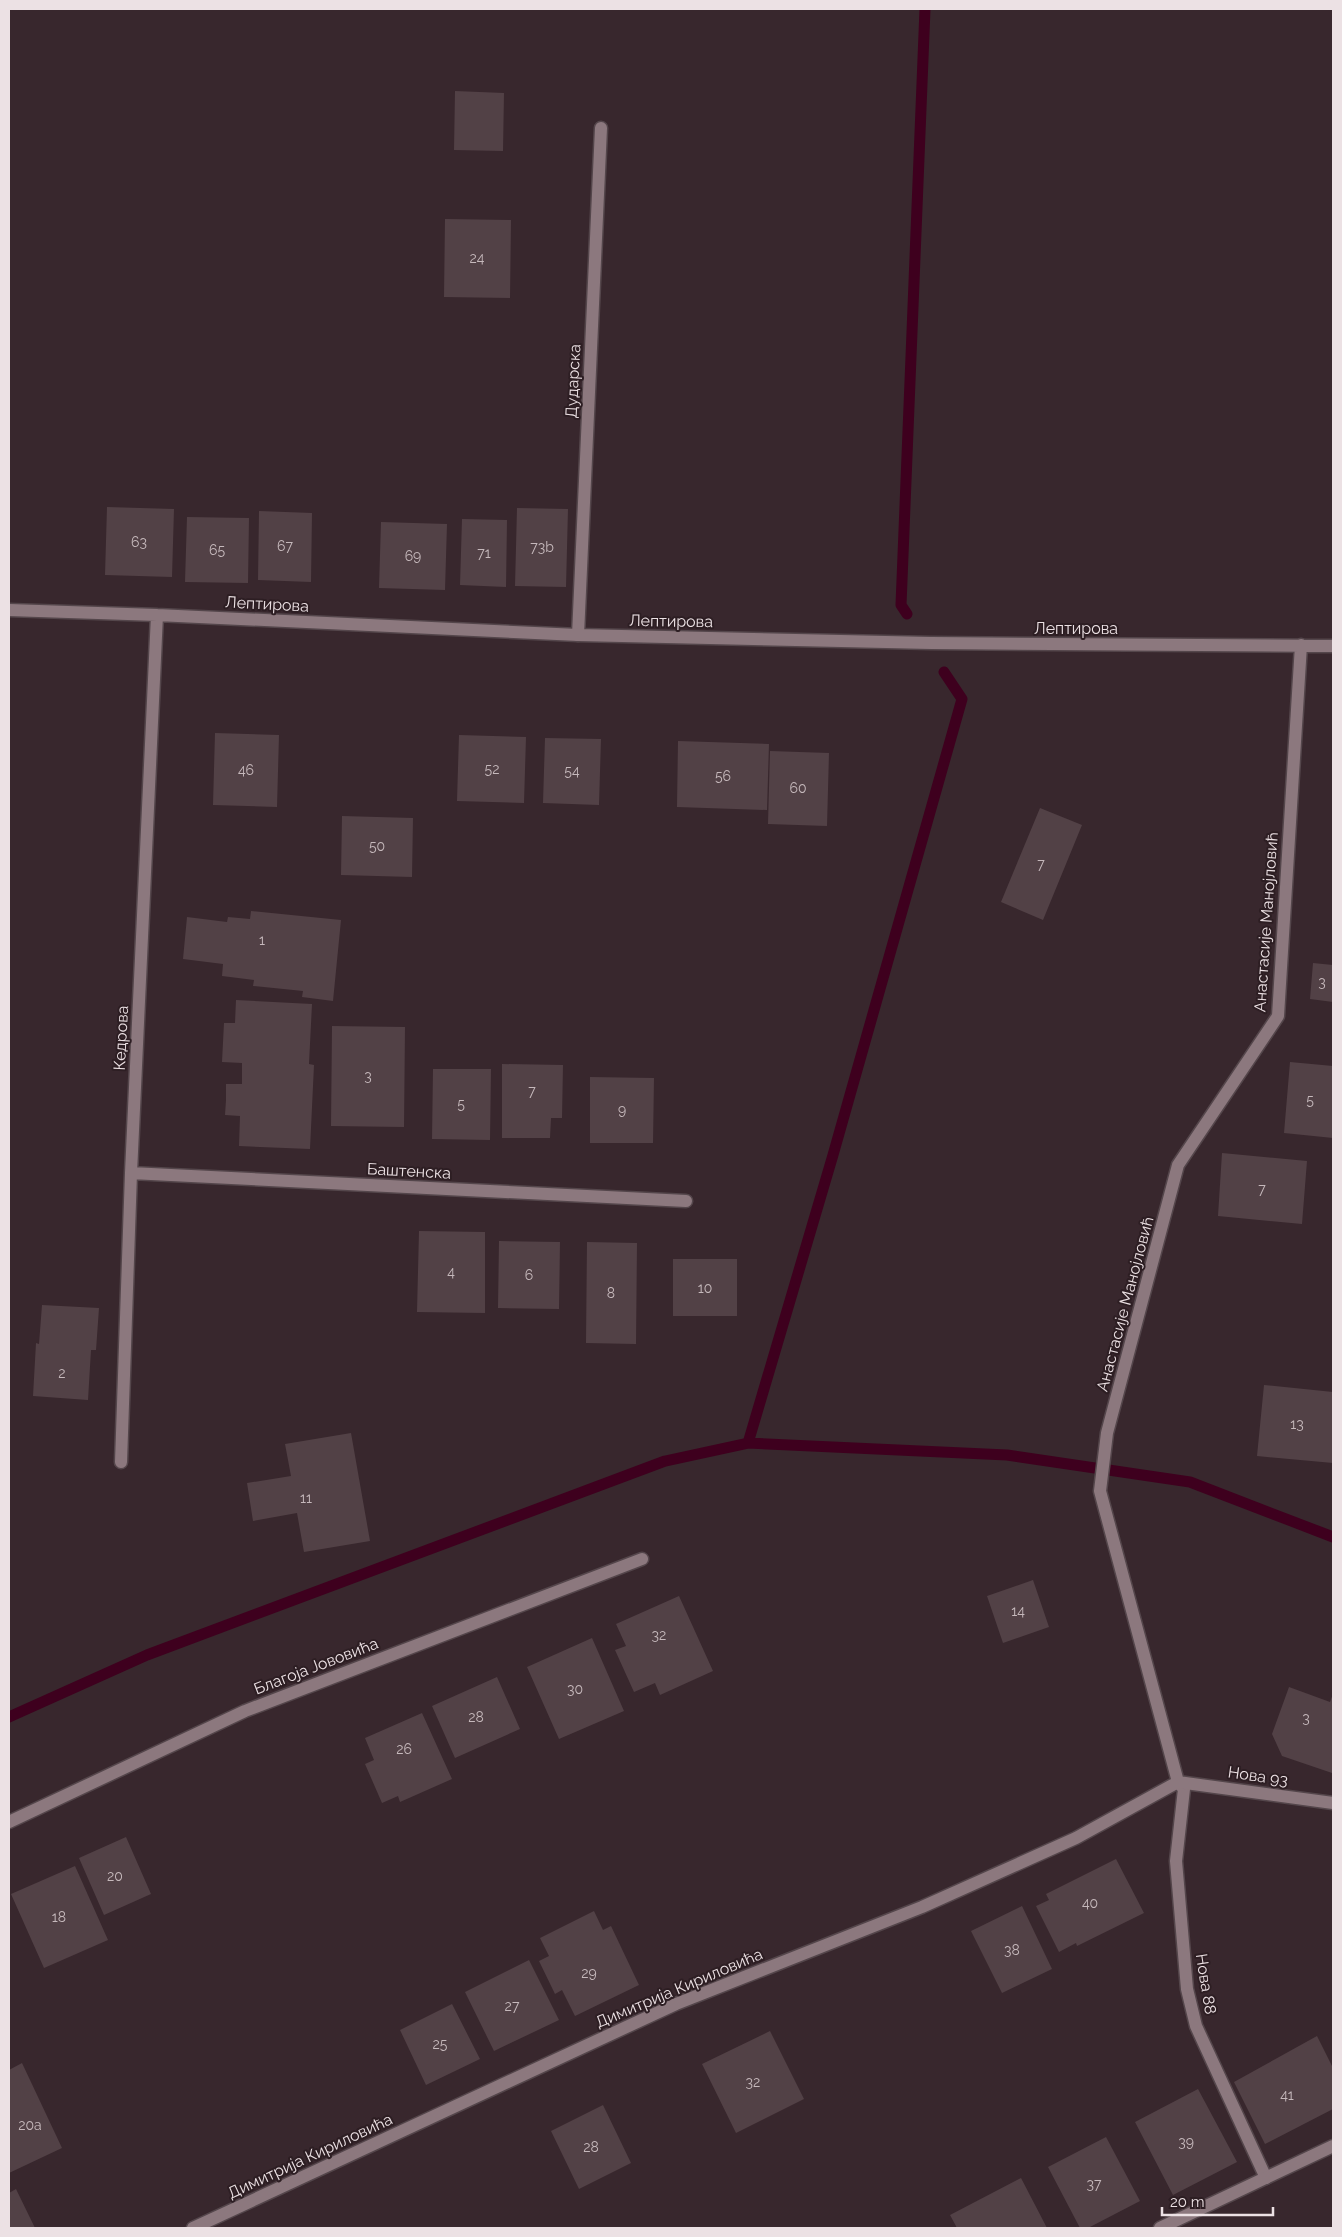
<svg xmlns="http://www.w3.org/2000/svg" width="1342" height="2237" viewBox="0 0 1342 2237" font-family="Raleway,sans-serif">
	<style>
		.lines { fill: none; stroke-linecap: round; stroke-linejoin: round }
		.stream { stroke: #3e001e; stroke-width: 11 }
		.building { fill: #524146 }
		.service-casing { stroke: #54464b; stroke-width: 15 }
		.minor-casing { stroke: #54464b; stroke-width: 15 }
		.service { stroke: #8c787e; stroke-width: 12 }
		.minor { stroke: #8c787e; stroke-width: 12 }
		.labels { text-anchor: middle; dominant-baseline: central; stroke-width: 4; stroke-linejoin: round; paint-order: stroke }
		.number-label { font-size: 14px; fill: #c6b9bc }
		.street-label { font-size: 16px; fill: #ece1e4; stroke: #2d1e23 }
	</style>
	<rect width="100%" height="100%" fill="#38272d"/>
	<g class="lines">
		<!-- stream -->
		<path class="stream" d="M 907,614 L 901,605 L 925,9
			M 748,1443 L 833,1155 L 962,699 L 944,672
			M 9,1717 L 147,1655 L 665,1461 L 748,1443 L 1007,1455 L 1190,1482 L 1333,1537"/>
	</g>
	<!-- building -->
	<path class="building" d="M 455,91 L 504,93 L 503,151 L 454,150 Z
		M 445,219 L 511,220 L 510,298 L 444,297 Z
		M 107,507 L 174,509 L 172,577 L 105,575 Z
		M 517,508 L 568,509 L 566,587 L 515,586 Z
		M 259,511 L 312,513 L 311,582 L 258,580 Z
		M 187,517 L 249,518 L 248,583 L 185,582 Z
		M 462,519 L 507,520 L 506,587 L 460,585 Z
		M 381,522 L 447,524 L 445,590 L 379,588 Z
		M 215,733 L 279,735 L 277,807 L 213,805 Z
		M 459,735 L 526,737 L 524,803 L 457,801 Z
		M 545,738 L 601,739 L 599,805 L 543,803 Z
		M 678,741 L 769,744 L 767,810 L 677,807 Z
		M 770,751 L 829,753 L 827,826 L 768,824 Z
		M 1040,808 L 1082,825 L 1043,920 L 1001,902 Z
		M 342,816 L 413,818 L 412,877 L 341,875 Z
		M 251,911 L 341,920 L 333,1001 L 302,997 L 303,991 L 253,986 L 254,980 L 222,976 L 223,964 L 183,959 L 187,917 L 227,922 L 228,917 L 250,919 Z
		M 1313,963 L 1333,965 L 1333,1002 L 1310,999 Z
		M 236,1000 L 312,1004 L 309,1064 L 314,1065 L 310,1149 L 239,1146 L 240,1116 L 225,1115 L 226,1100 L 226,1084 L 242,1084 L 242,1063 L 222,1062 L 224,1023 L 235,1023 Z
		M 332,1026 L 405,1027 L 404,1127 L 331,1126 Z
		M 1290,1062 L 1333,1066 L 1333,1138 L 1284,1133 Z
		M 502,1064 L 563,1065 L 562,1118 L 551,1118 L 550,1138 L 502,1138 Z
		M 433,1069 L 491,1069 L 490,1140 L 432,1139 Z
		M 590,1077 L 654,1078 L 653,1143 L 590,1143 Z
		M 1222,1153 L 1307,1161 L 1302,1224 L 1218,1216 Z
		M 419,1231 L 485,1232 L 485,1313 L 417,1312 Z
		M 499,1241 L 560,1242 L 559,1309 L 498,1308 Z
		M 587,1242 L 637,1243 L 636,1344 L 586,1343 Z
		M 673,1259 L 737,1259 L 737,1316 L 673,1316 Z
		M 42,1305 L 99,1308 L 96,1350 L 91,1350 L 88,1400 L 33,1396 L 36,1343 L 39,1344 Z
		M 1264,1385 L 1333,1392 L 1333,1463 L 1257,1456 Z
		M 351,1433 L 370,1541 L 304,1552 L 297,1513 L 253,1521 L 247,1483 L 291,1476 L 285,1444 Z
		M 1033,1580 L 1049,1627 L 1003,1643 L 987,1596 Z
		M 679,1596 L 713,1671 L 660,1695 L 655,1683 L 634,1692 L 615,1650 L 626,1646 L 616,1624 Z
		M 592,1638 L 624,1711 L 559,1739 L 527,1667 Z
		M 497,1677 L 520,1729 L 455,1758 L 432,1706 Z
		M 1289,1687 L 1330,1702 L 1333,1694 L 1332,1773 L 1282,1756 L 1272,1734 Z
		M 422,1713 L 452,1779 L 400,1802 L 398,1796 L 382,1803 L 365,1764 L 374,1760 L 365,1738 Z
		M 126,1837 L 151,1894 L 104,1915 L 79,1858 Z
		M 1116,1859 L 1144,1913 L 1077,1946 L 1076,1943 L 1059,1952 L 1036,1906 L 1049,1900 L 1046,1894 Z
		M 75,1866 L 108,1940 L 44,1968 L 11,1894 Z
		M 1022,1906 L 1052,1969 L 1002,1993 L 971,1931 Z
		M 594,1911 L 603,1930 L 611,1926 L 639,1985 L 575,2016 L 562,1990 L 555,1994 L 539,1961 L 549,1956 L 540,1938 Z
		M 529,1960 L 559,2020 L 494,2051 L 465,1992 Z
		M 452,2004 L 480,2059 L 426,2085 L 400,2030 Z
		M 770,2031 L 804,2099 L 736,2133 L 702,2064 Z
		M 1317,2036 L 1333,2068 L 1333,2109 L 1265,2144 L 1234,2082 Z
		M 22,2063 L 62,2148 L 9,2173 L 9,2070 Z
		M 1198,2089 L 1237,2162 L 1173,2195 L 1135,2122 Z
		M 603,2105 L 631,2163 L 579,2189 L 551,2131 Z
		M 1106,2137 L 1140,2201 L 1088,2228 L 1080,2228 L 1048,2167 Z
		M 1021,2178 L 1047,2228 L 957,2228 L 950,2215 Z
		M 16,2189 L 35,2228 L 9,2228 L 9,2193 Z"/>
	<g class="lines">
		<!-- service casing -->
		<g class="service-casing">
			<path id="service" d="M 578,635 L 601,128
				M 1178,1782 L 1184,1789 L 1176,1861 L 1187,1989 L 1196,2026 L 1266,2178"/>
		</g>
		<!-- minor casing -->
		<g class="minor-casing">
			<path id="minor" d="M 9,610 L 157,615 L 578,635 L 931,643 L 1333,646
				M 131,1173 L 686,1201
				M 121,1462 L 131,1173 L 157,615
				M 1178,1782 L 1100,1491 L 1107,1433 L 1178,1165 L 1278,1016 L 1301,645
				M 1178,1782 L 1333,1803
				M 9,1822 L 245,1711 L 642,1559
				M 193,2228 L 676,2004 L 922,1907 L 1076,1838 L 1178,1782
				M 1160,2228 L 1333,2146"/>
		</g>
		<!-- service -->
		<use href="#service" class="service"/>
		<!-- minor -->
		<use href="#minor" class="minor"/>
	</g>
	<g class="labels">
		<!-- number labels -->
		<g class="number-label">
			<text x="477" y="258">24</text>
			<text x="139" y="542">63</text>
			<text x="285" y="546">67</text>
			<text x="542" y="547">73b</text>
			<text x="217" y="550">65</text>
			<text x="484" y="553">71</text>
			<text x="413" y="556">69</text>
			<text x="492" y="769">52</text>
			<text x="246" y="770">46</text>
			<text x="572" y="771">54</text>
			<text x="723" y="776">56</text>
			<text x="798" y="788">60</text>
			<text x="377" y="846">50</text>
			<text x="1041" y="864">7</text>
			<text x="262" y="940">1</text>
			<text x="1322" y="982">3</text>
			<text x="368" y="1076">3</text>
			<text x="532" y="1091">7</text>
			<text x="1310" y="1100">5</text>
			<text x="461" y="1104">5</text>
			<text x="622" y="1110">9</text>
			<text x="1262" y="1189">7</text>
			<text x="451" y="1272">4</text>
			<text x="529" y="1275">6</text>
			<text x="705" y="1288">10</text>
			<text x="611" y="1293">8</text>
			<text x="62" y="1373">2</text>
			<text x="1297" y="1424">13</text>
			<text x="306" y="1498">11</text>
			<text x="1018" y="1611">14</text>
			<text x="659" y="1635">32</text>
			<text x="575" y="1689">30</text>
			<text x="476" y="1717">28</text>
			<text x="1306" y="1718">3</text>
			<text x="404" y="1749">26</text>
			<text x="115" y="1876">20</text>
			<text x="1090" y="1903">40</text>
			<text x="59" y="1917">18</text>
			<text x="1012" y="1950">38</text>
			<text x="589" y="1973">29</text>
			<text x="512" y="2006">27</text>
			<text x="440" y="2044">25</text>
			<text x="753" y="2082">32</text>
			<text x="1287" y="2095">41</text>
			<text x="30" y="2125">20a</text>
			<text x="1186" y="2142">39</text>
			<text x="591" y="2147">28</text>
			<text x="1094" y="2184">37</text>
		</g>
		<!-- street labels -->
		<g class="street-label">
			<text transform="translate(573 381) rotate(-87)">Дударска</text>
			<text transform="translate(267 604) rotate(3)">Лептирова</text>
			<text transform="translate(671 621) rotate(1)">Лептирова</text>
			<text x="1076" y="628">Лептирова</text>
			<text transform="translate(1266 922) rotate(-86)">Анастасије Манојловић</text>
			<text transform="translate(121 1038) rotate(-87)">Кедрова</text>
			<text transform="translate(409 1171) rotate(3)">Баштенска</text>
			<text transform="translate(1125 1304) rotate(-75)">Анастасије Манојловић</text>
			<text transform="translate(316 1666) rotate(-21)">Благоја Јововића</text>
			<text transform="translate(1258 1776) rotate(8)">Нова 93</text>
			<text transform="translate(1206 1984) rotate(81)">Нова 88</text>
			<text transform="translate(679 1988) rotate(-23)">Димитрија Кириловића</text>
			<text transform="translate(310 2156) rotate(-25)">Димитрија Кириловића</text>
		</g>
	</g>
	<!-- border -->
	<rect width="1342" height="2237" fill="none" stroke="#ece1e4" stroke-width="20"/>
	<!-- scale -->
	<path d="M1162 2207v8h111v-8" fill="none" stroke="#ece1e4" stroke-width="2.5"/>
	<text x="1170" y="2207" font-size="15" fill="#ece1e4" stroke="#2d1e23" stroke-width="4" paint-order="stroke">20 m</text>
</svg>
